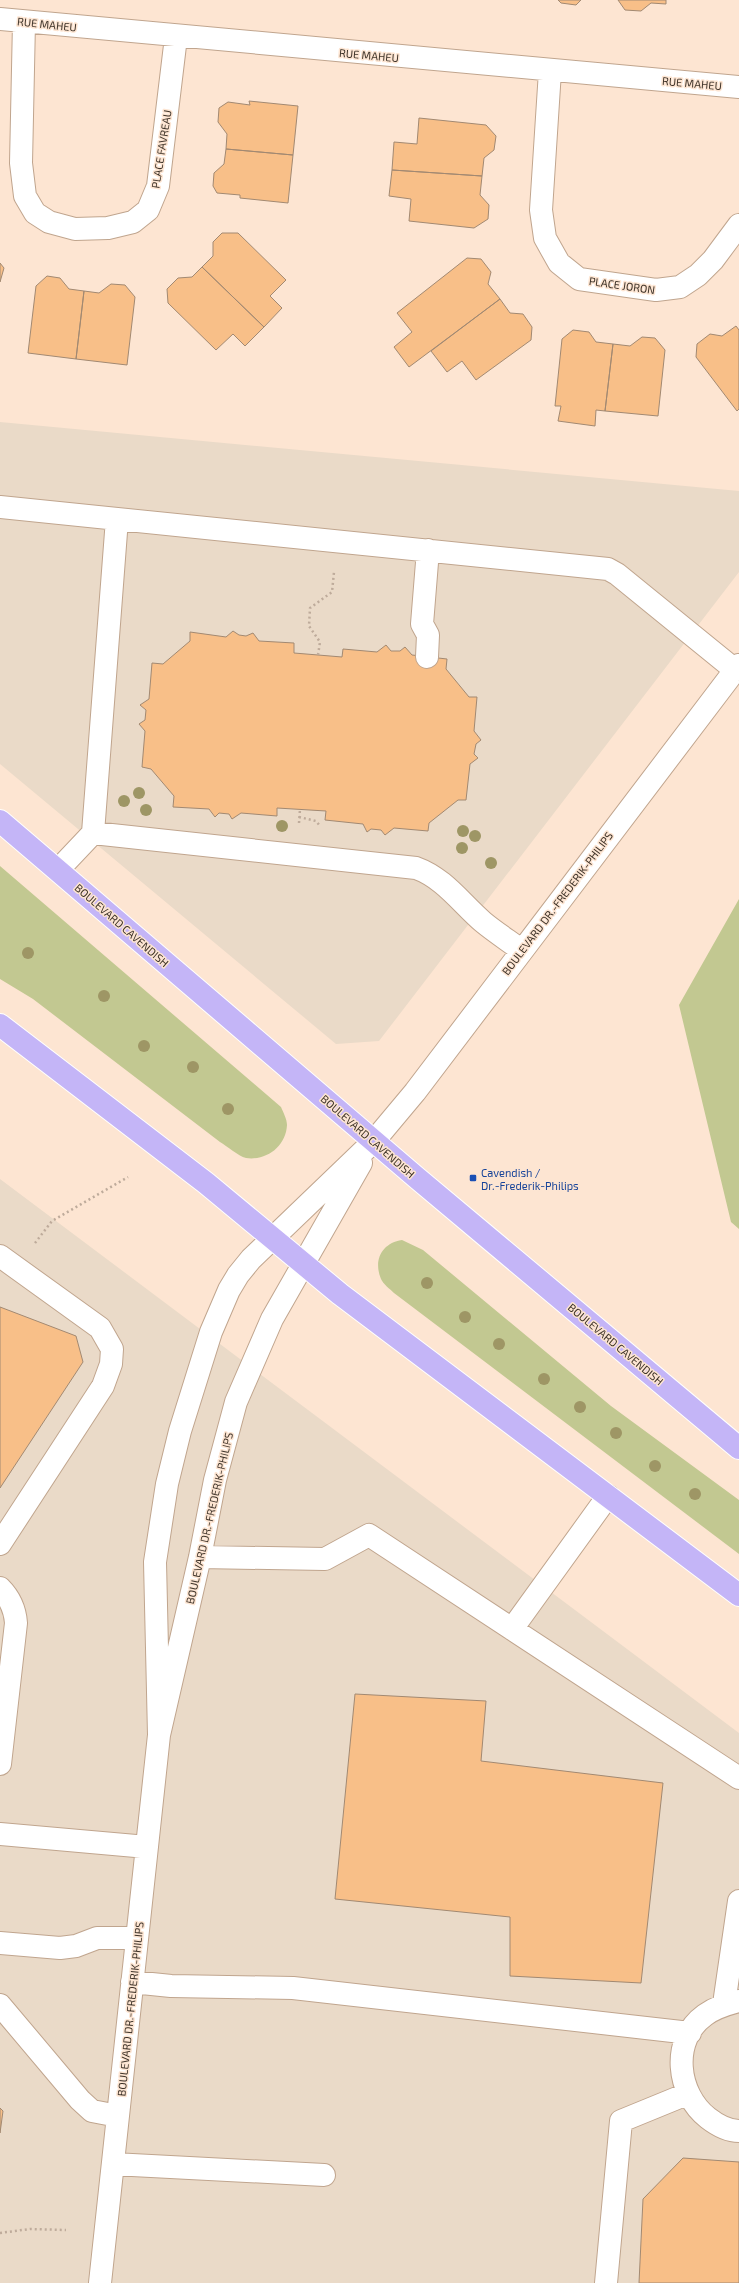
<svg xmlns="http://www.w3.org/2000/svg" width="739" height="2283" viewBox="0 0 739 2283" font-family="'Exo 2',sans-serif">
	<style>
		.commercial { fill: #eadac8 }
		.green { fill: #c2c891 }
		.building { fill: #f8bf88; stroke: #a28972 }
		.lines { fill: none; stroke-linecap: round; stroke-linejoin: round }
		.minor-casing { stroke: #c0a58e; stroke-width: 24 }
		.major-casing { stroke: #fff; stroke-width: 24 }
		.path { stroke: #beab9b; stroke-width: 2.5; stroke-dasharray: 2 3; stroke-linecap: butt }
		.minor { stroke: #fff; stroke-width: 22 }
		.major { stroke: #c4b5f7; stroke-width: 22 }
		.tree { fill: #9e9665 }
		.transit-dot { fill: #1a4fb4; stroke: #fde5d2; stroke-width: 1.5 }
		.labels { text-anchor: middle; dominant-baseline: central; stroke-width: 3; stroke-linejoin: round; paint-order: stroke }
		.street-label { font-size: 11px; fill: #3e3329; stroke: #fde5d2 }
		.transit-label { font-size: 11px; fill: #164399; stroke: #fde5d2; text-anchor: start }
	</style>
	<rect width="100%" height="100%" fill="#fde5d2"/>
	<!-- commercial -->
	<path class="commercial" d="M 0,422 L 739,491 L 739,572 L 379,1041 L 336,1044 L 0,764 Z
		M 0,1179 L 739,1733 L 739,2283 L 0,2283 Z"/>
	<!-- green -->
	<path class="green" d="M 0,866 L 281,1107 C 283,1112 287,1119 287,1125 C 286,1146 267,1161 246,1158 C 238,1156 227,1146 220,1142 L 33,999 L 0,979 Z
		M 739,899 L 739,1229 L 731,1222 L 679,1005 Z
		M 402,1240 L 423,1250 L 611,1406 L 739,1500 L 739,1554 L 394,1293 C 390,1289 383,1284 381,1279 C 373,1260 382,1243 402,1240 Z"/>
	<!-- building -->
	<path class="building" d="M 558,0 L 581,0 L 576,5 L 561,3 Z
		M 618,0 L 666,0 L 666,4 L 651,3 L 641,11 L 625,10 Z
		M 249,101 L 298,106 L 293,155 L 226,149 L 227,134 L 218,122 L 219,108 L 228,102 L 250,105 Z
		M 419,118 L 486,125 L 496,136 L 494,150 L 484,158 L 482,176 L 392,170 L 394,142 L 417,144 Z
		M 226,149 L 293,155 L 288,203 L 240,198 L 240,195 L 217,193 L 213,186 L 214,173 L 224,164 Z
		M 392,170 L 482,176 L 480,195 L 489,205 L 488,219 L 474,228 L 409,221 L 411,199 L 389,196 Z
		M 222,233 L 238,233 L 286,280 L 270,296 L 282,308 L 264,327 L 202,267 L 213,256 L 213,242 Z
		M 467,258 L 481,259 L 491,272 L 488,284 L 500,299 L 409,367 L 394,347 L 412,332 L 397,313 Z
		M 0,263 L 4,268 L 0,282 Z
		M 202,267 L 264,327 L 245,346 L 233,334 L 216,350 L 168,303 L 167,289 L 178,278 L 192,277 Z
		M 47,276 L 60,278 L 69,289 L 84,291 L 76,359 L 28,353 L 36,286 Z
		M 111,284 L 125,285 L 135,297 L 127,365 L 76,359 L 84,291 L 99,293 Z
		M 500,299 L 510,313 L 523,314 L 532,327 L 531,340 L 476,380 L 462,361 L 447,372 L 431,351 Z
		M 736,326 L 739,330 L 739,409 L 737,411 L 696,357 L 697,344 L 710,334 L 722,336 Z
		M 573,330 L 589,332 L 596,342 L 613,344 L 605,411 L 596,410 L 595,426 L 558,421 L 561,406 L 555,406 L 562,339 Z
		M 642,337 L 655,338 L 665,350 L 658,416 L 605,411 L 613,344 L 630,346 Z
		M 233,631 L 239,635 L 246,636 L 253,633 L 259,641 L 294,643 L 294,653 L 342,657 L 343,649 L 377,652 L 386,645 L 391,651 L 400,651 L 405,647 L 412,655 L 447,659 L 446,669 L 469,697 L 477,697 L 474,731 L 481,740 L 476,744 L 474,754 L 478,758 L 470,764 L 466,800 L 458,800 L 429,823 L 428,831 L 394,828 L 385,835 L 381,830 L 371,829 L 367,832 L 363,824 L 325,820 L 326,811 L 277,808 L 277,816 L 241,813 L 232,819 L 229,814 L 219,813 L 215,817 L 209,809 L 173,807 L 174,796 L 151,769 L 142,767 L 145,731 L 139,724 L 145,720 L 146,710 L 140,705 L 149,699 L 152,663 L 163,664 L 190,641 L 190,632 L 226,637 Z
		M 0,1307 L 76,1336 L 83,1362 L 0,1488 Z
		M 355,1694 L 486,1701 L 481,1761 L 663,1783 L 641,1983 L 510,1976 L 510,1917 L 335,1899 Z
		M 0,2108 L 3,2111 L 0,2133 Z
		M 683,2158 L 739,2162 L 739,2283 L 639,2283 L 643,2199 Z"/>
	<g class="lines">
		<!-- minor casing -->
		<g class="minor-casing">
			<path id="minor" d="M 0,19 L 739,87
				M 24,22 L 21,163 L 25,196 L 35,213 L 49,222 L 75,229 L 108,228 L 133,222 L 148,210 L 158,186 L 176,37
				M 550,71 L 541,210 L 545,238 L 559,263 L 579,279 L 656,290 L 680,287 L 698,275 L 713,260 L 739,225
				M 0,507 L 608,569 L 617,574 L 735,670
				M 117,519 L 93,833 L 416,868 C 444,878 461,903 483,922 C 495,932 509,941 521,950
				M 427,657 L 428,635 L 422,624 L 428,550
				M 58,870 L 93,833
				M 0,1256 L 100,1328 L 112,1349 L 111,1364 L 103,1386 L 0,1544
				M 200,1557 L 325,1559 L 369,1535 L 739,1778
				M 0,1588 C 10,1598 15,1609 16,1623 L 0,1764
				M 512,1629 L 608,1496
				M 159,1735 L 155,1562 L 167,1484 L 180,1431 L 211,1332 L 229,1290 L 238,1275 L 251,1259 L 374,1141 L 415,1092 L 739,665
				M 0,1834 L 147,1847
				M 0,1943 L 60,1948 L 76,1946 L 97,1938 L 137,1938
				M 132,1982 L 171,1986 L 293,1988 L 690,2033
				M 739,2001 C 727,2004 716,2007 705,2015 C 670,2040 677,2094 708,2118 C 717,2125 728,2131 739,2131
				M 724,2004 L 739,1901
				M 0,2005 L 80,2100 L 92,2111 L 118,2116
				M 113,2164 L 324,2175
				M 100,2283 L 159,1735 L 200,1557 L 215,1480 L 236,1402 L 272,1319 L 361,1163
				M 606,2283 L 621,2121 L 687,2094"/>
		</g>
		<!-- major casing -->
		<g class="major-casing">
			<path id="major" d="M 0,821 L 417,1178 L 739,1448
				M 0,1025 L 206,1183 L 340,1294 L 739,1595"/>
		</g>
		<!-- path -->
		<path class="path" d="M 318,655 L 320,642 L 309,626 L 310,608 L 332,592 L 334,572
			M 299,817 L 316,821 L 320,826
			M 299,823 L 300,809
			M 35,1243 L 52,1221 L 128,1177
			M 0,2233 L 30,2229 L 66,2230"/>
		<!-- minor -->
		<use href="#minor" class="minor"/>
		<!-- major -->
		<use href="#major" class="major"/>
	</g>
	<!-- trees -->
	<g class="tree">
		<circle cx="139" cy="793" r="6"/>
		<circle cx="124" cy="801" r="6"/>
		<circle cx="146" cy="810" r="6"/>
		<circle cx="282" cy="826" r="6"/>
		<circle cx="463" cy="831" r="6"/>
		<circle cx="475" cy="836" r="6"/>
		<circle cx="462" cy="848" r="6"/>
		<circle cx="491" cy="863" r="6"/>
		<circle cx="28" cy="953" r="6"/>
		<circle cx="104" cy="996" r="6"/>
		<circle cx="144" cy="1046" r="6"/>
		<circle cx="193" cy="1067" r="6"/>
		<circle cx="228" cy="1109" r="6"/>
		<circle cx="427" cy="1283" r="6"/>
		<circle cx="465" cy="1317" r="6"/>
		<circle cx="499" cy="1344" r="6"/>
		<circle cx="544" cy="1379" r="6"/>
		<circle cx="580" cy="1407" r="6"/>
		<circle cx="616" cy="1433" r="6"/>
		<circle cx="655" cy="1466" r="6"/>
		<circle cx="695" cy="1494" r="6"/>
	</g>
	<!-- markers -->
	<rect class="transit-dot" x="469" y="1174" width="8" height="8" rx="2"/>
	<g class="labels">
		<!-- street labels -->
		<g class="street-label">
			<text transform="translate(47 24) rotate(6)">RUE MAHEU</text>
			<text transform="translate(369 55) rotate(5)">RUE MAHEU</text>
			<text transform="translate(692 83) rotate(5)">RUE MAHEU</text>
			<text transform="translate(161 149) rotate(-81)">PLACE FAVREAU</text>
			<text transform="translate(622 285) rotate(8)">PLACE JORON</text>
			<text transform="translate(557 903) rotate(-53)">BOULEVARD DR.-FREDERIK-PHILIPS</text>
			<text transform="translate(122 925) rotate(41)">BOULEVARD CAVENDISH</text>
			<text transform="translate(368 1136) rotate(41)">BOULEVARD CAVENDISH</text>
			<text transform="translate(616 1344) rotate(40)">BOULEVARD CAVENDISH</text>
			<text transform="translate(209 1518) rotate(-77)">BOULEVARD DR.-FREDERIK-PHILIPS</text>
			<text transform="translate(130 2009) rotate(-84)">BOULEVARD DR.-FREDERIK-PHILIPS</text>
		</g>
		<!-- transit labels -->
		<g class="transit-label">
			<text x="481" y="1172">Cavendish /<tspan x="481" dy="13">Dr.-Frederik-Philips</tspan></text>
		</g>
	</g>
</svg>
